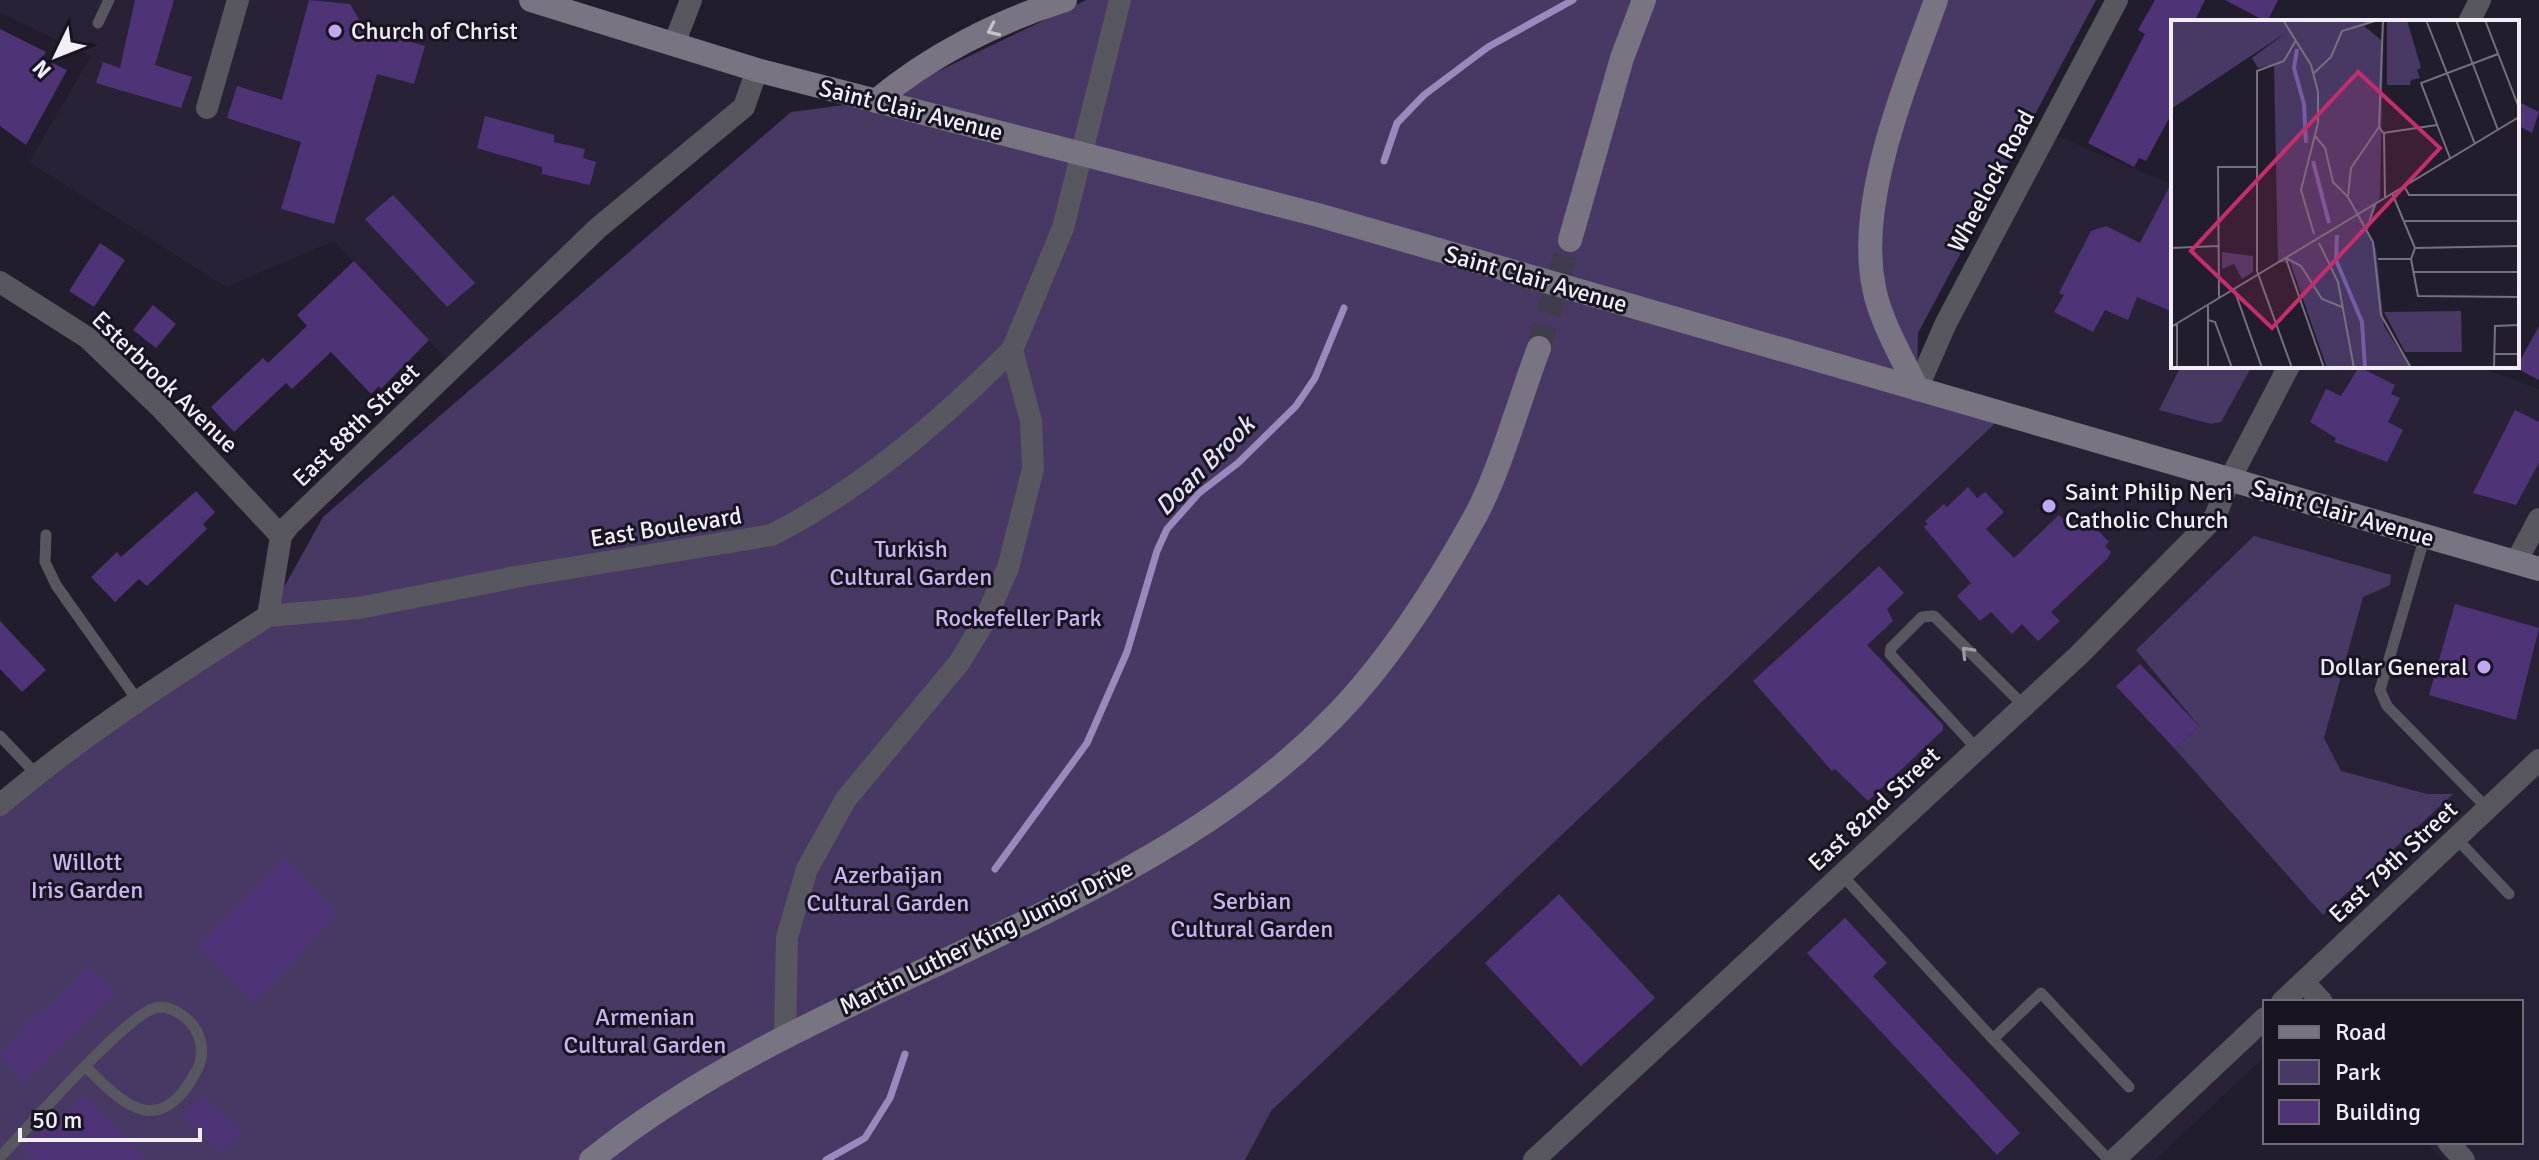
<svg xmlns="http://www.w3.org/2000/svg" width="2539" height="1160" viewBox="0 0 2539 1160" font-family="Signika,sans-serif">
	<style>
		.built { fill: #292237 }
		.green { fill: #483964 }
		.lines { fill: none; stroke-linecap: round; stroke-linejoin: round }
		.stream { stroke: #9b88bc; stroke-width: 7 }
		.building { fill: #4e3476 }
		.secondary-tunnel { stroke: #413c4b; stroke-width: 24; stroke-dasharray: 24 12; stroke-linecap: butt }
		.lane { stroke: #58565e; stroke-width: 11 }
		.street { stroke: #58565e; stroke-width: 22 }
		.secondary { stroke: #787481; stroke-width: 24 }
		.oneway { stroke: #c7c3ce }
		.oneway2 { stroke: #9d9aa3 }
		.poi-dot { fill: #c2a8f3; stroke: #191422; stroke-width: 3 }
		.labels { text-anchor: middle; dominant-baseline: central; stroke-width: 6; stroke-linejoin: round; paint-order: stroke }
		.poi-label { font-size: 24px; fill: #f1eef8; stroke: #191422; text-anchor: start }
		.street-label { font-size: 24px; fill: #f1eef8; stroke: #191422 }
		.park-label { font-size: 24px; fill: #c9b6f1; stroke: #191422 }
		.water-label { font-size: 26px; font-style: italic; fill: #e6e0f4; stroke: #191422 }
		.inset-river { fill: none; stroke: #765ca2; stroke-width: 4 }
		.inset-road { fill: none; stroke: #75717e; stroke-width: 2 }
		.view { fill: #c72d6b; fill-opacity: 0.15; stroke: #c72d6b; stroke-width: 4 }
		.inset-edge { fill: none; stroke: #f1eef8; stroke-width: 4 }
	</style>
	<rect width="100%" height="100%" fill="#221d2c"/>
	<!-- built -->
	<path class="built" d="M 0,0 L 538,0 L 757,70 L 744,107 L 454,367 L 334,241 L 226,287 L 29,162 L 91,56 L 0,13 Z
		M 2047,132 L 2173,185 L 2173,366 L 2476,366 L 2539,389 L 2539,1160 L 2443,1160 L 2426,1142 L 2521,1142 L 2521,1002 L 2265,1002 L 2265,1056 L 2155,1160 L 1245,1160 L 1270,1111 L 2004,416 L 1917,389 Z"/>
	<!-- green -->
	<path class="green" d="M 1086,0 L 2096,0 L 1918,333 L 1917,389 L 2004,415 L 1271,1111 L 1245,1160 L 0,1160 L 0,809 L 268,616 L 323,517 L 791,112 L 876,101 Z
		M 2181,366 L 2252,366 L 2221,422 L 2211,424 L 2159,410 Z
		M 2254,536 L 2391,575 L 2390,585 L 2363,597 L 2324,738 L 2341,771 L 2427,794 L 2453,794 L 2323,915 L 2175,749 L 2199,726 L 2136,650 Z"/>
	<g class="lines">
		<!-- stream -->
		<path class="stream" d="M 1384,161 L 1397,123 L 1424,95 L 1488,47 L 1573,0
			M 995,869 L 1087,743 L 1127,652 L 1157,551 L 1167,529 L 1199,493 L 1238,463 L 1296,406 L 1315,378 L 1344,308
			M 826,1160 L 865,1138 L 890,1098 L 905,1054"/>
	</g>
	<!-- building -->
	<path class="building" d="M 135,0 L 174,0 L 155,65 L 192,77 L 181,108 L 96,83 L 103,62 L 120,68 Z
		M 309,0 L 350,4 L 364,28 L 371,24 L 375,30 L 382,26 L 386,35 L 425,46 L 414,84 L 377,74 L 334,224 L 281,209 L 301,142 L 227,118 L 237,86 L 282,100 Z
		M 2155,0 L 2205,0 L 2194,22 L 2173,22 L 2173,111 L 2146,161 L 2139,158 L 2134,167 L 2088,143 L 2145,34 L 2138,30 Z
		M 2225,0 L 2278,0 L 2267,22 Z
		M 0,29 L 46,52 L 42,58 L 67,70 L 26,145 L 0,126 Z
		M 2517,101 L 2539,112 L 2532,133 L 2517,125 Z
		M 485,116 L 554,135 L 554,142 L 585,149 L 583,158 L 596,162 L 590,185 L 542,174 L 542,167 L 477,148 Z
		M 2173,180 L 2173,312 L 2137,297 L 2128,320 L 2105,310 L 2093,332 L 2054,312 L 2064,295 L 2059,293 L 2091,231 L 2106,226 L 2140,243 Z
		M 393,195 L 475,283 L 447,307 L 365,219 Z
		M 100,243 L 125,260 L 94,307 L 69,291 Z
		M 354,261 L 429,340 L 381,389 L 379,386 L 371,394 L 331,352 L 292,389 L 286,383 L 234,432 L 211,407 L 263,358 L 268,363 L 307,326 L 297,315 Z
		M 153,305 L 176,324 L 156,348 L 133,330 Z
		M 2539,326 L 2539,380 L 2516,368 Z
		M 2359,367 L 2395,385 L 2391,394 L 2400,398 L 2388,422 L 2403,430 L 2387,462 L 2334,442 L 2336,438 L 2310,422 L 2326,389 L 2341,396 Z
		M 2515,410 L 2539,422 L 2539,463 L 2516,505 L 2473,493 Z
		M 1968,487 L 1977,498 L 1985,492 L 2004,512 L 1986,529 L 2014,558 L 2059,515 L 2062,518 L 2066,515 L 2072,523 L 2082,514 L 2109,542 L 2105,546 L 2111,552 L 2107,559 L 2051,612 L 2060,621 L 2038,641 L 2022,624 L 2012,634 L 1991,612 L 1980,621 L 1957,596 L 1971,583 L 1924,527 L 1928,524 L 1925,521 L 1944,504 L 1947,507 Z
		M 196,491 L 215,512 L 203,524 L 207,529 L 147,586 L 139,579 L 115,602 L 91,577 L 117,552 L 121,557 Z
		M 1879,566 L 1904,593 L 1887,609 L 1893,621 L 1867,645 L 1943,725 L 1943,730 L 1868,801 L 1835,769 L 1832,771 L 1753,681 Z
		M 2455,604 L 2539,628 L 2516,720 L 2429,695 Z
		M 0,621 L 46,670 L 22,692 L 0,669 Z
		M 2140,664 L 2199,726 L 2175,749 L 2116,686 Z
		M 285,857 L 338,914 L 253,1002 L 198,945 Z
		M 1559,894 L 1655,998 L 1581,1066 L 1485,963 Z
		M 1845,918 L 1887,963 L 1873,976 L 2020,1133 L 1997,1155 L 1807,953 Z
		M 89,967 L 116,993 L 25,1083 L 0,1055 L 39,1010 L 42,1014 Z
		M 85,1096 L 146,1160 L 35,1160 L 23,1149 L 47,1126 L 51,1130 Z
		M 204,1096 L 242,1132 L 221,1153 L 183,1117 Z"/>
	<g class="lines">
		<!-- secondary-tunnel -->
		<path class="secondary-tunnel" d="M 1539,348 L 1570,240"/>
		<!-- lane -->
		<path class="lane" d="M 98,23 L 109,0
			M 46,535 L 45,562 L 56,585 L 138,701
			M 2425,536 L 2380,690 L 2387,706 L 2488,809
			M 0,736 L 36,774
			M 1977,749 L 1890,654 L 1891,648 L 1922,617 L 1934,616 L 2024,706
			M 2456,838 L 2509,894
			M 1842,875 L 1993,1039
			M 0,1157 C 27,1129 125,1016 155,1008 C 172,1004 192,1020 198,1034 C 203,1046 203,1058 197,1070 C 161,1138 127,1109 86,1067
			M 2109,1160 L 1993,1039 L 2041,993 L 2129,1087"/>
		<!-- street -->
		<path class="street" d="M 2469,22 L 2480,0
			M 674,44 L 691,0
			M 207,108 L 238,0
			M 0,282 L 88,338 L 161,408 L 281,536
			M 1917,389 L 1946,323 L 2117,0
			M 2516,562 L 2539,519
			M 268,616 L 359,608 L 521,576 L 772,535 C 863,488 939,422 1012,350
			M 0,805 C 83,734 176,675 268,616 L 281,536 L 289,525 L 598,228 L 744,107 L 757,70
			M 2304,982 L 2322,1002
			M 2282,1002 L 2539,760
			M 785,1034 L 787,937 L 807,869 L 846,799 L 959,663 L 984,622 L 1008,568 L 1033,469 L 1031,421 L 1012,350 L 1063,228 L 1120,0
			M 2448,1142 L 2464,1160
			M 1534,1160 L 2080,654 L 2215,517 L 2229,481 L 2289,366
			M 2114,1160 L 2265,1018"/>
		<!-- secondary -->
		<path class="secondary" d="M 531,0 L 757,70 L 1318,215 L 2539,569
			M 876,101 C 929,56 998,21 1065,0
			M 1570,240 L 1622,58 L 1644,0
			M 1917,389 C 1902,357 1881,323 1874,288 C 1856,200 1906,84 1936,0
			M 591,1160 C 695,1076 814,1021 935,965 C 1075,899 1221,832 1331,720 C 1389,662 1438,584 1477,513 C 1501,467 1520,398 1539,348"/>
	</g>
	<!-- one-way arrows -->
	<defs><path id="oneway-chevron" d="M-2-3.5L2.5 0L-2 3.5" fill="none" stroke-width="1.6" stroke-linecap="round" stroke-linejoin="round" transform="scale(2)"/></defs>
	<use class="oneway" href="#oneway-chevron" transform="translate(993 30) rotate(155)"/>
	<use class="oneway2" href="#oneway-chevron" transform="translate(1967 652) rotate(-133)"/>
	<!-- markers -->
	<g class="poi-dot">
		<circle cx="335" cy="31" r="8"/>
		<circle cx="2049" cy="506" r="8"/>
		<circle cx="2484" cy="667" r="8"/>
	</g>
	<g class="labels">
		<!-- poi labels -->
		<g class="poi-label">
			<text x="351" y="31">Church of Christ</text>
			<text x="2065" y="492">Saint Philip Neri<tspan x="2065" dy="28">Catholic Church</tspan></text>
			<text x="2468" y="667" text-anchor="end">Dollar General</text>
		</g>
		<!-- street labels -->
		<g class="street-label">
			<text transform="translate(911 110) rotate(14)">Saint Clair Avenue</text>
			<text transform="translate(1991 181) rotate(-62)">Wheelock Road</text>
			<text transform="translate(1536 279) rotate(16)">Saint Clair Avenue</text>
			<text transform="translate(165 382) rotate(44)">Esterbrook Avenue</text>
			<text transform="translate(356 425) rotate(-44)">East 88th Street</text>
			<text transform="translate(2343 513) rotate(16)">Saint Clair Avenue</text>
			<text transform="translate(666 527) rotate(-9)">East Boulevard</text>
			<text transform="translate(1874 809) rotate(-43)">East 82nd Street</text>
			<text transform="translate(2393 862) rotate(-43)">East 79th Street</text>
			<text transform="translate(986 937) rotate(-26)">Martin Luther King Junior Drive</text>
		</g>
		<!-- park labels -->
		<g class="park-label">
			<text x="911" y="549">Turkish<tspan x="911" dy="28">Cultural Garden</tspan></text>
			<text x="1018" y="618">Rockefeller Park</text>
			<text x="87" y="862">Willott<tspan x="87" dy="28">Iris Garden</tspan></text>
			<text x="888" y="875">Azerbaijan<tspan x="888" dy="28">Cultural Garden</tspan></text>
			<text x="1252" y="901">Serbian<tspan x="1252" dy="28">Cultural Garden</tspan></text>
			<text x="645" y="1017">Armenian<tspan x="645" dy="28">Cultural Garden</tspan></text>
		</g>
		<!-- water labels -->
		<g class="water-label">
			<text transform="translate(1205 466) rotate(-45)">Doan Brook</text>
		</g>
	</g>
	<!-- overview -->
	<g transform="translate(2171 20)">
		<rect width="348" height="348" fill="#221d2c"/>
		<path d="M 0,0 L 206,0 L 193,6 L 210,20 L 212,29 L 209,177 L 196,209 L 205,229 L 213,306 L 240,348 L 156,348 L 119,242 L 107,243 L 103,45 L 87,48 L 81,38 L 116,12 L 0,89 ZM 216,0 L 236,0 L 250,48 L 246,50 L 249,58 L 240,60 L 239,65 L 216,65 ZM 51,232 L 82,236 L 82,252 L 71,259 L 63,244 L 51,249 ZM 290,291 L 291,332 L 234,332 L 213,292 Z" fill="#483964"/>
		<path class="inset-river" d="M 126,29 L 123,48 L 133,84 L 135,123M 142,141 L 158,203M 166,215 L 165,240 L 191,302 L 194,348"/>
		<path class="inset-road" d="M 112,0 L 140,45 L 147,72 L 147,103 L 130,170 L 143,214M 212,0 L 208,107 L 213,114 L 214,177M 255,0 L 304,124M 285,0 L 327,110M 314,0 L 348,88M 143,53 L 160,37 L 171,11 L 207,0M 212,113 L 266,105M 144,116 L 154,128 L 162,162 L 177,177 L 202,222 L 210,295 L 240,348M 279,138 L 250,63 L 327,34M 233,166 L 238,175 L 348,175M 221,173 L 244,228 L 240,239 L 247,276 L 348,277M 177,176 L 180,148 L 208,107M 234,201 L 348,201M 196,209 L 204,184M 148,223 L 167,262 L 183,348M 0,228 L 48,226M 244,228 L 348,226M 115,238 L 130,246 L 151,279 L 171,287M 115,239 L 153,348M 207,239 L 240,239M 243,252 L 348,252M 63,269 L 91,348M 48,277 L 47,147 L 86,147M 37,300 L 44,302 L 61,348M 6,304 L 6,348M 0,307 L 348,97M 323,334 L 348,334M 37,348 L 37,284M 121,348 L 86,251 L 86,51 L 113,41 L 125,20M 323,348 L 324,306 L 348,305"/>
		<path class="view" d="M 187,52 L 269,128 L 101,308 L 20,231 Z"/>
		<rect width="348" height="348" class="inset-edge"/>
	</g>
	<!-- legend -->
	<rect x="2263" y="1000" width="260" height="144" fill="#191422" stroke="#6f6b78" stroke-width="2"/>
	<rect x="2279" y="1026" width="40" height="12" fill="#787481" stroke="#6f6b78" stroke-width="2"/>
	<text x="2335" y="1040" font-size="24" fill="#f1eef8">Road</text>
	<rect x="2279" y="1060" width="40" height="24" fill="#483964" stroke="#6f6b78" stroke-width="2"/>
	<text x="2335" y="1080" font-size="24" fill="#f1eef8">Park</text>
	<rect x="2279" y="1100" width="40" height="24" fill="#4e3476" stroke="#6f6b78" stroke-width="2"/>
	<text x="2335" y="1120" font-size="24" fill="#f1eef8">Building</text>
	<!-- north arrow -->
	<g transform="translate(56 56) rotate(227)" stroke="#191422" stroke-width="6" paint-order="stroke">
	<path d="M0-6L14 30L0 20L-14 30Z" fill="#f1eef8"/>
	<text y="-12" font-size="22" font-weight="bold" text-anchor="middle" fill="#f1eef8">N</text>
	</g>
	<!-- scale -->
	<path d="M20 1128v12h180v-12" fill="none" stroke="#f1eef8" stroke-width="4"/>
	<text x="32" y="1128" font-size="24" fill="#f1eef8" stroke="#191422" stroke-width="6" paint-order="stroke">50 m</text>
</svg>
